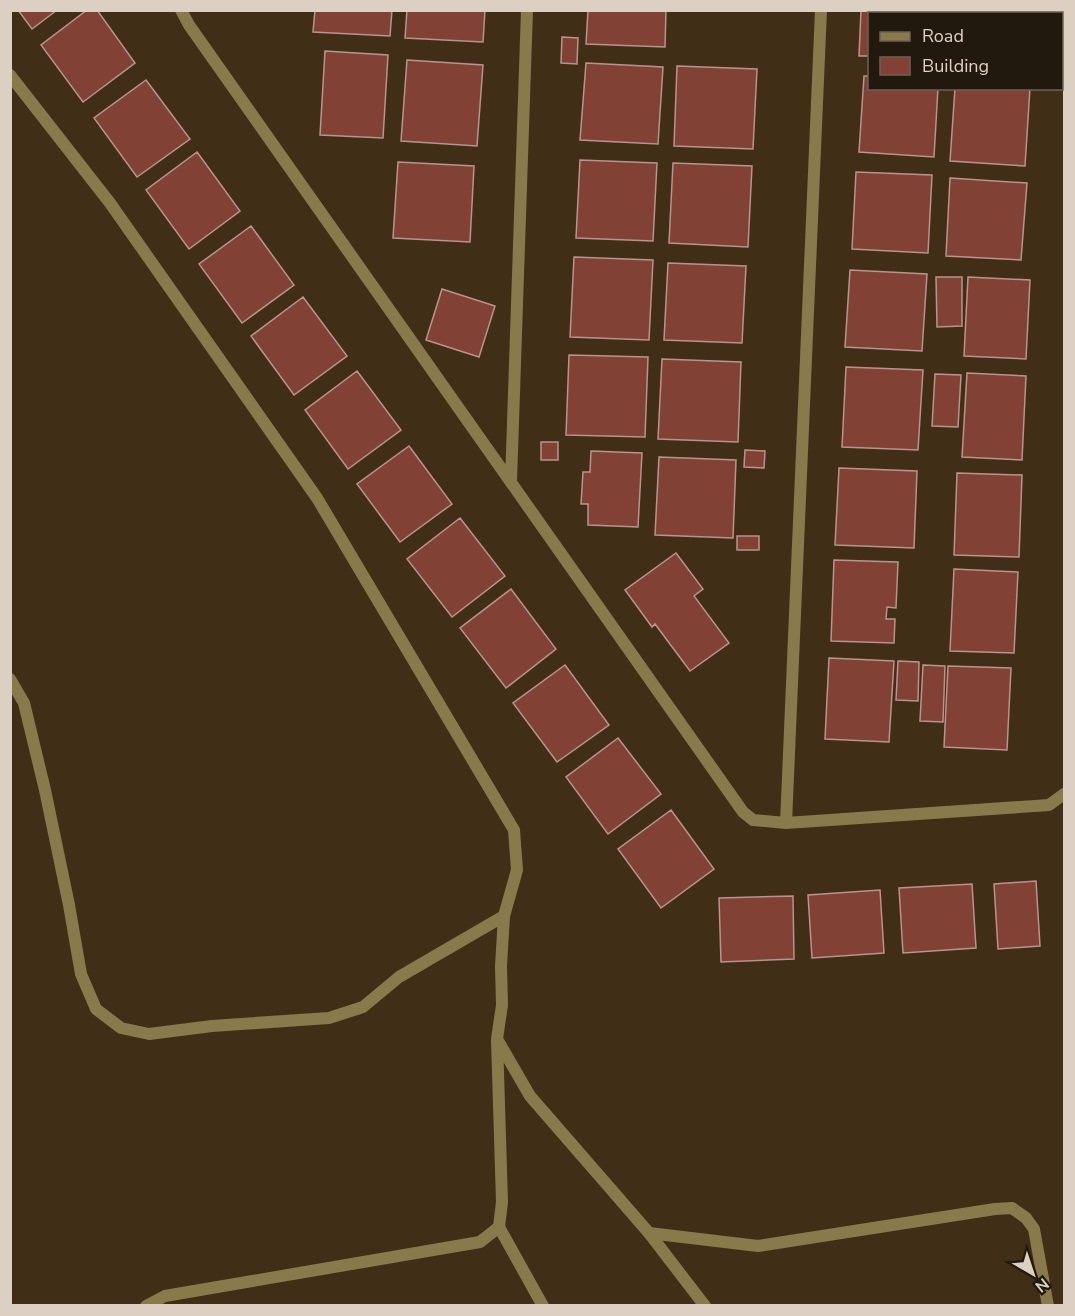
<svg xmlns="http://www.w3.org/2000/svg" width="1075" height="1316" viewBox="0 0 1075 1316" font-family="'Nunito Sans',sans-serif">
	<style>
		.building { fill: #824135; stroke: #b8948d; stroke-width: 1.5 }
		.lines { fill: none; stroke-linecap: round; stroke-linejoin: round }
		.lane { stroke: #887a4a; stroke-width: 12 }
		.street { stroke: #887a4a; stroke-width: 12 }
	</style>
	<rect width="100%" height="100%" fill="#412e17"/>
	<!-- building -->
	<path class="building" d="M 18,10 L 57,10 L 32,29 Z
		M 87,10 L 97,10 L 135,63 L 83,102 L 41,45 Z
		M 315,10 L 392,10 L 390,36 L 313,32 Z
		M 407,10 L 485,10 L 483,42 L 405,38 Z
		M 588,10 L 666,10 L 665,47 L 586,44 Z
		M 861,10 L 937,10 L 937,14 L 870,14 L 870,56 L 859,56 Z
		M 956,10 L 1037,10 L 1037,14 L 956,14 Z
		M 562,37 L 578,38 L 577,64 L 561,63 Z
		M 325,51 L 388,55 L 383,138 L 320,135 Z
		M 407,60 L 483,65 L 477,146 L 401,141 Z
		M 586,63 L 663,67 L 658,144 L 580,140 Z
		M 677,66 L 757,69 L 753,149 L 674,146 Z
		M 864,76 L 870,76 L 870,88 L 938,88 L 934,157 L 859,152 Z
		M 146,80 L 190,139 L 137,177 L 94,118 Z
		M 955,88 L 1030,88 L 1025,166 L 950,161 Z
		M 197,152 L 240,211 L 189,249 L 146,190 Z
		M 580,160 L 657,163 L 653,241 L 576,238 Z
		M 398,162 L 474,166 L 470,242 L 393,238 Z
		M 673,163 L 752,166 L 748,247 L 669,243 Z
		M 856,172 L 932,175 L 928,253 L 852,249 Z
		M 950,178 L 1027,183 L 1021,260 L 946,256 Z
		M 251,226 L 294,285 L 242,323 L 199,264 Z
		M 574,257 L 653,260 L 649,340 L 570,337 Z
		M 668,263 L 746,266 L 742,343 L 664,340 Z
		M 850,270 L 927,274 L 922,351 L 845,347 Z
		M 936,277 L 962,277 L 962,326 L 937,327 Z
		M 968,277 L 1030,280 L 1026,359 L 964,356 Z
		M 442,289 L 495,306 L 479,357 L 426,340 Z
		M 303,297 L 347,356 L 294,395 L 251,336 Z
		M 569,355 L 648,357 L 645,437 L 566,435 Z
		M 662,359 L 741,362 L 738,442 L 658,439 Z
		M 846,367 L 923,370 L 918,450 L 842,447 Z
		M 357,371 L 401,430 L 348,469 L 305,410 Z
		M 967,373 L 1026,376 L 1022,460 L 962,457 Z
		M 935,374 L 961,375 L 958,427 L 932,426 Z
		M 541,442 L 558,442 L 558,460 L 541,460 Z
		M 409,446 L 452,504 L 400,542 L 357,484 Z
		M 745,450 L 765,451 L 764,468 L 744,467 Z
		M 591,451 L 642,453 L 638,527 L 588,525 L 588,504 L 581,504 L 583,472 L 590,472 Z
		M 659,457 L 736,460 L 733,538 L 655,535 Z
		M 839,468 L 917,471 L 914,548 L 835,545 Z
		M 957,473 L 1022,475 L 1019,557 L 954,555 Z
		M 460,518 L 505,576 L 452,617 L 407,559 Z
		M 737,536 L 759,536 L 759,550 L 737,550 Z
		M 676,553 L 703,589 L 694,596 L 729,643 L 690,671 L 655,624 L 652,627 L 625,590 Z
		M 834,560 L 898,562 L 896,608 L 887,607 L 886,619 L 895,619 L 894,643 L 831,641 Z
		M 954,569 L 1018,572 L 1014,653 L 950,651 Z
		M 511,589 L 556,649 L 506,688 L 460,628 Z
		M 829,658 L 894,661 L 889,742 L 825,739 Z
		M 898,661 L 919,662 L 918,701 L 896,700 Z
		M 565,665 L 609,725 L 557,762 L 513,703 Z
		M 923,665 L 945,666 L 943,722 L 920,721 Z
		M 948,666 L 1011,668 L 1007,750 L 944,747 Z
		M 618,738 L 661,794 L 608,834 L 566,777 Z
		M 671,810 L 714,869 L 661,908 L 618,849 Z
		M 1036,881 L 1040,946 L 998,949 L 994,884 Z
		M 972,884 L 976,948 L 903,953 L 899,888 Z
		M 880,890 L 884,953 L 812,958 L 808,895 Z
		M 793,896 L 794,959 L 721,962 L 719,898 Z"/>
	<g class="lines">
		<!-- lane -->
		<path class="lane" d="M 649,1233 L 758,1246 L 995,1209 L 1012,1208 L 1026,1218 L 1034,1229 L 1048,1306"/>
		<!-- street -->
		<path class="street" d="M 181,10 L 189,25 L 743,812 L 753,820 L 786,823 L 1049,805 L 1064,794
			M 10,75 L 110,203 L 317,498 L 514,830 L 517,870 L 504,916 L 501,966 L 502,1005 L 497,1039 L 530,1096 L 649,1233 L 705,1306
			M 511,481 L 527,10
			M 10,679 L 24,703 L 45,790 L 69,905 L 81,974 L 96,1009 L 121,1028 L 149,1034 L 212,1026 L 329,1018 L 363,1007 L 399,977 L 504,916
			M 786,823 L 821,10
			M 499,1227 L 543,1306
			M 146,1306 L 165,1296 L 480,1242 L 499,1227 L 502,1202 L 497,1040"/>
	</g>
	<!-- border -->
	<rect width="1075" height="1316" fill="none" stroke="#dcd0c2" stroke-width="24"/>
	<!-- legend -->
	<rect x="868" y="12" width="195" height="78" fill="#21180e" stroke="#6c6256" stroke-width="1.5"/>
	<rect x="880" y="32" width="30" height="9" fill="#887a4a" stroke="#6c6256" stroke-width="1.5"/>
	<text x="922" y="42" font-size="18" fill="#dcd0c2">Road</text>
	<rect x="880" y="57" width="30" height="18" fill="#824135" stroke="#6c6256" stroke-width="1.5"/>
	<text x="922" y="72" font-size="18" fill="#dcd0c2">Building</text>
	<!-- north arrow -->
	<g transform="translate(1033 1274) rotate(141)" stroke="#21180e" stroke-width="4.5" paint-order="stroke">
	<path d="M0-4.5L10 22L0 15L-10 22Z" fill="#dcd0c2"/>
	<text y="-9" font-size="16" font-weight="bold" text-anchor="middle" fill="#dcd0c2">N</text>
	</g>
</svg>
